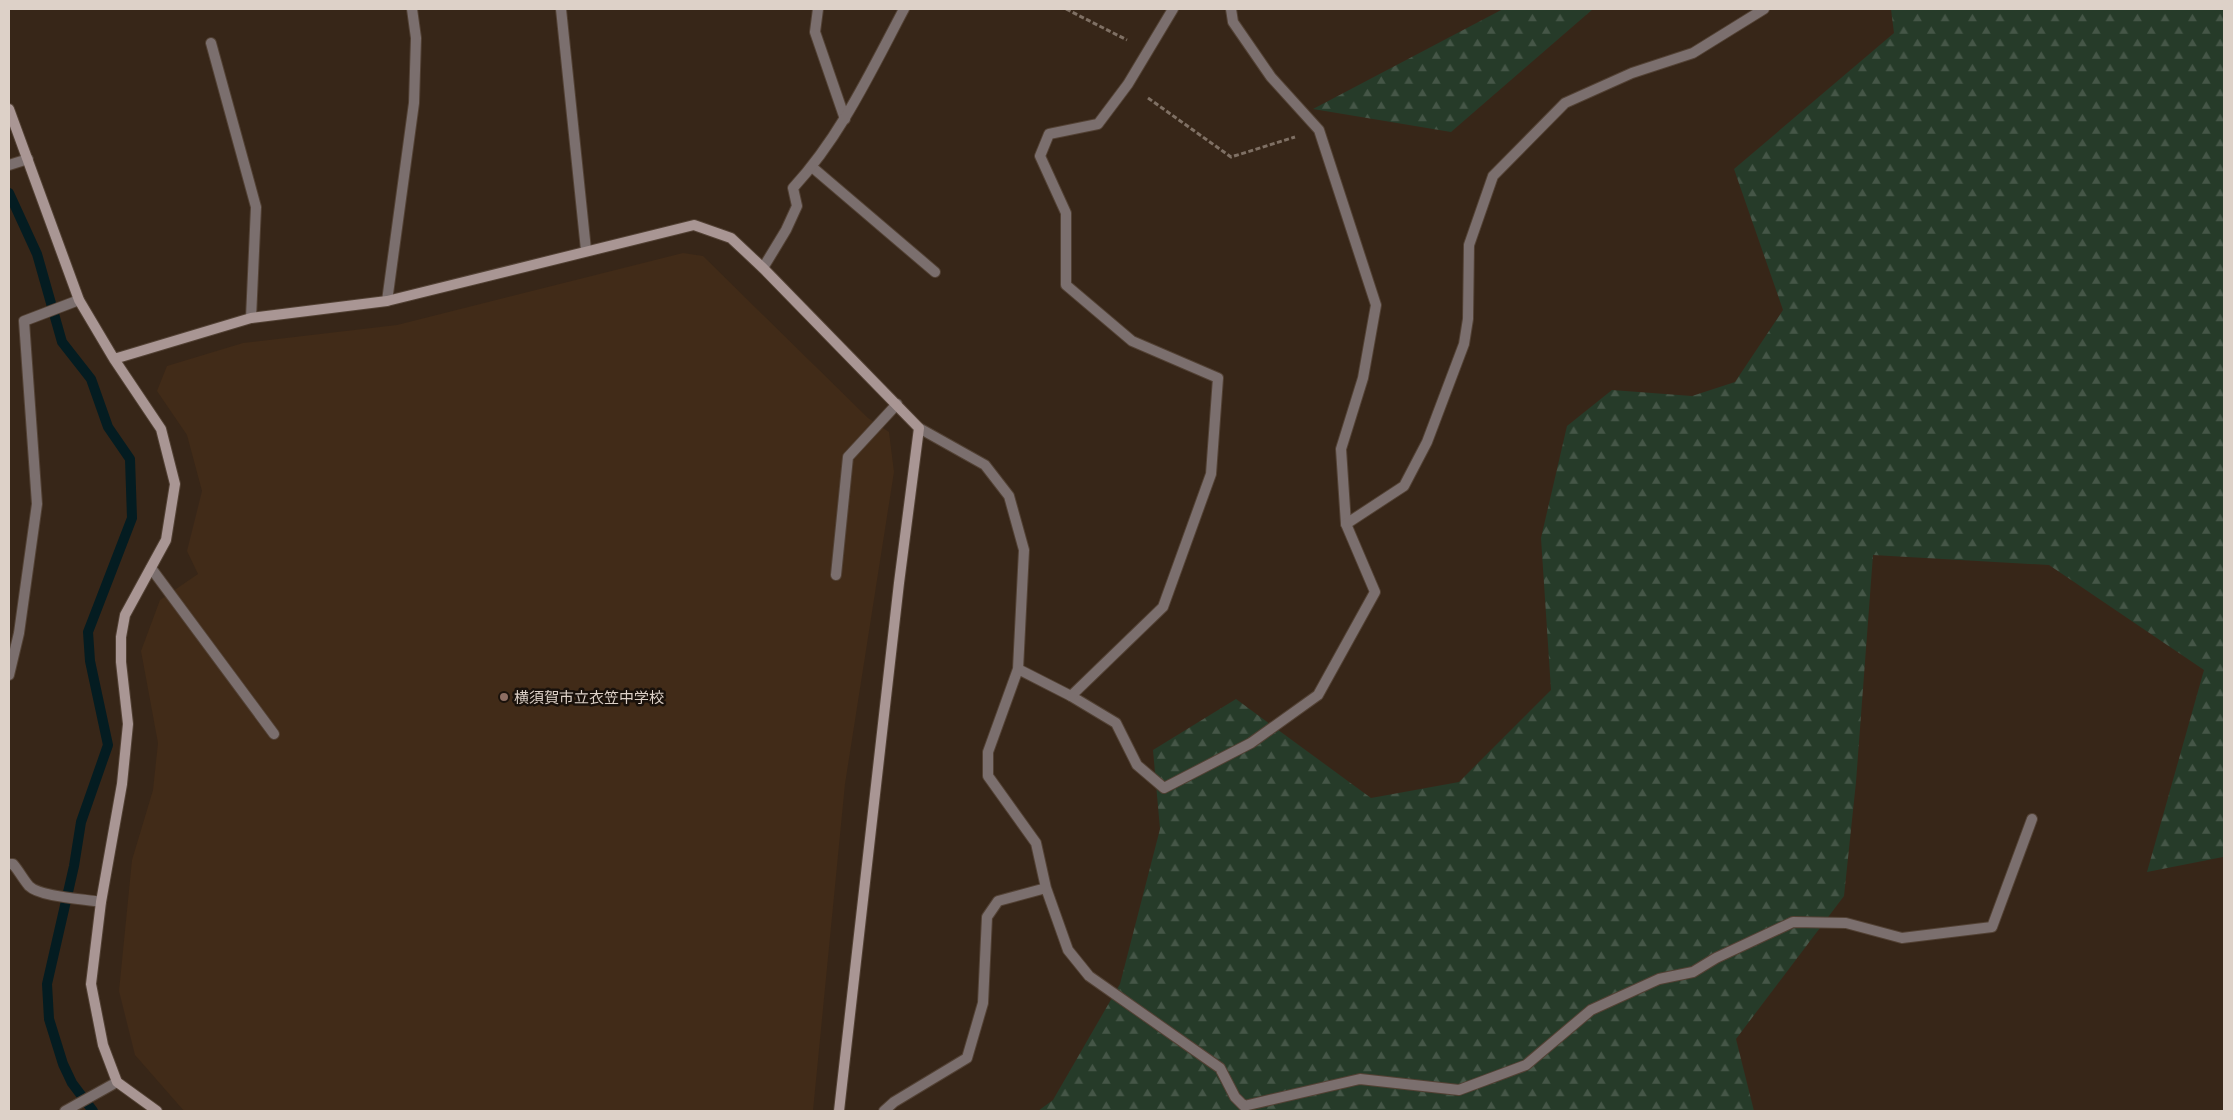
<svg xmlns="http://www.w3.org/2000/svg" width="2233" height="1120" viewBox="0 0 2233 1120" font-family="Poppins,'Noto Sans JP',sans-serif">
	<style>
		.built { fill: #412b18 }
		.forest { fill: url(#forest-firs) }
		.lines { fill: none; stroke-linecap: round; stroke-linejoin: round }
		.stream { stroke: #041c21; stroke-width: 10 }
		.lane-casing { stroke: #524134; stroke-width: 12 }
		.street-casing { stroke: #524134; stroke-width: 12 }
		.secondary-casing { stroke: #524134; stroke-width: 12 }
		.path { stroke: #7f7064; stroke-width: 3; stroke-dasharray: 5 2.5; stroke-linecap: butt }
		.lane { stroke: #7b6f6e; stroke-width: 10 }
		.street { stroke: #7b6f6e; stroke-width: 10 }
		.secondary { stroke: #a99694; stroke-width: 10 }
		.education-dot { fill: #8d6e63; stroke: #19110b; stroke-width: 2 }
		.labels { text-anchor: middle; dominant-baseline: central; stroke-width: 5; stroke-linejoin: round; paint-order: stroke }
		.poi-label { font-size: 15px; fill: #ddd1c8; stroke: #19110b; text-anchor: start }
	</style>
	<defs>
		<pattern id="forest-firs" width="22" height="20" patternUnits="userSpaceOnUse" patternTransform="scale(1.25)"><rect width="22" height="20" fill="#263b29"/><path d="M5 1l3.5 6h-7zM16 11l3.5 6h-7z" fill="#455647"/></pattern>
	</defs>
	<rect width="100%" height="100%" fill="#372618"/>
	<!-- built -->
	<path class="built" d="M 683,253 L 703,256 L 868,418 L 889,432 L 894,472 L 845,784 L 813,1111 L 184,1111 L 135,1055 L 119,991 L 132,860 L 153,790 L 158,743 L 141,651 L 160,600 L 198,574 L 187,551 L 202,491 L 187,435 L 157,391 L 167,366 L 243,343 L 397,325 Z"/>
	<!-- forest -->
	<path class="forest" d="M 1503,9 L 1593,9 L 1451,132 L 1313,109 Z
		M 1891,9 L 2224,9 L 2223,857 L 2147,872 L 2204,670 L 2049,565 L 1873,555 L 1856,782 L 1844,896 L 1736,1039 L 1754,1111 L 1038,1111 L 1053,1100 L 1120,984 L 1160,829 L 1153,750 L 1236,699 L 1371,798 L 1459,782 L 1551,690 L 1541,538 L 1567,426 L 1612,390 L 1692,396 L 1735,382 L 1783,310 L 1734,169 L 1894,33 Z"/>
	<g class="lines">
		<!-- stream -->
		<path class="stream" d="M 9,193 L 37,254 L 62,342 L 91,379 L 108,427 L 130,459 L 132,518 L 88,632 L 90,661 L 108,745 L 81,822 L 74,866 L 47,984 L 49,1019 L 63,1064 L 72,1083 L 93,1111"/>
		<!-- lane casing -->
		<g class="lane-casing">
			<path id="lane" d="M 818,9 L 815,32 L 845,119
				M 9,165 L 28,159
				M 812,167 L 935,272
				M 151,568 L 274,734
				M 836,575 L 848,457 L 897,404
				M 9,675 L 19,633 L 37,504 L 24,321 L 79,300
				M 1071,696 L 1116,723 L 1137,765 L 1164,788 L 1251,743 L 1318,695 L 1375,592 L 1346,524 L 1341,449 L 1363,378 L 1376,305 L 1319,130 L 1271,77 L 1233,22 L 1231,9"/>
		</g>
		<!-- street casing -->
		<g class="street-casing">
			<path id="street" d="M 561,9 L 586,250
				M 211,43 L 256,207 L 251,318
				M 763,268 L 786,230 L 797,206 L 793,188 C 841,136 871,71 904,9
				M 387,301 L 414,103 L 416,38 L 412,9
				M 919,428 L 985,465 L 1009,496 L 1024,550 L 1018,669 L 988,752 L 988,776 L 1036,843 L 1046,888 L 1068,950 L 1089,976 L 1220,1068 L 1235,1097 L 1244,1106 L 1360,1079 L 1459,1090 L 1526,1065 L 1591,1010 L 1659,979 L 1693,972 L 1716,958 L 1793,922 L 1846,923 L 1902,938 L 1992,927 L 2032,819
				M 1346,524 L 1404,486 L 1427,442 L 1464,344 L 1468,319 L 1469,245 L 1493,176 L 1565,103 L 1632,73 L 1693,53 L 1764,9
				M 1018,669 L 1071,696 L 1163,607 L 1211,474 L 1218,378 L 1132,341 L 1066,285 L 1066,213 L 1040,156 L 1049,134 L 1098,124 L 1128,84 L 1173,9
				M 9,864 L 13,864 C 19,871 23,879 29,886 C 40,897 84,899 101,902
				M 65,1111 L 117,1082
				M 884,1111 L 894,1102 L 967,1058 L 983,1003 L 987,917 L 998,901 L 1046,888"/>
		</g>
		<!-- secondary casing -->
		<g class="secondary-casing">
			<path id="secondary" d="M 9,109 L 79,300 L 114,359 L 161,429 L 175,484 L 166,540 L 125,615 L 121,637 L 121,662 L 128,724 L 122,784 L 101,902 L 91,984 L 103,1045 L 117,1082 L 157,1111
				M 114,359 L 251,318 L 387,301 L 694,225 L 731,238 L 763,268 L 919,428 L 899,583 L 839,1111"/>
		</g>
		<!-- path -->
		<path class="path" d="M 1066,9 L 1127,40
			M 1148,98 L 1231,157 L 1295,137"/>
		<!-- lane -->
		<use href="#lane" class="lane"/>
		<!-- street -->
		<use href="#street" class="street"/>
		<!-- secondary -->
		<use href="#secondary" class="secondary"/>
	</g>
	<!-- markers -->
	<circle class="education-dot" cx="504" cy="697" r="5"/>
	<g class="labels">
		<!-- poi labels -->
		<g class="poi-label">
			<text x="514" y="697">横須賀市立衣笠中学校</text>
		</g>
	</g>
	<!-- border -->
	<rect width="2233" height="1120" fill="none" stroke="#ddd1c8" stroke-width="20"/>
</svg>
